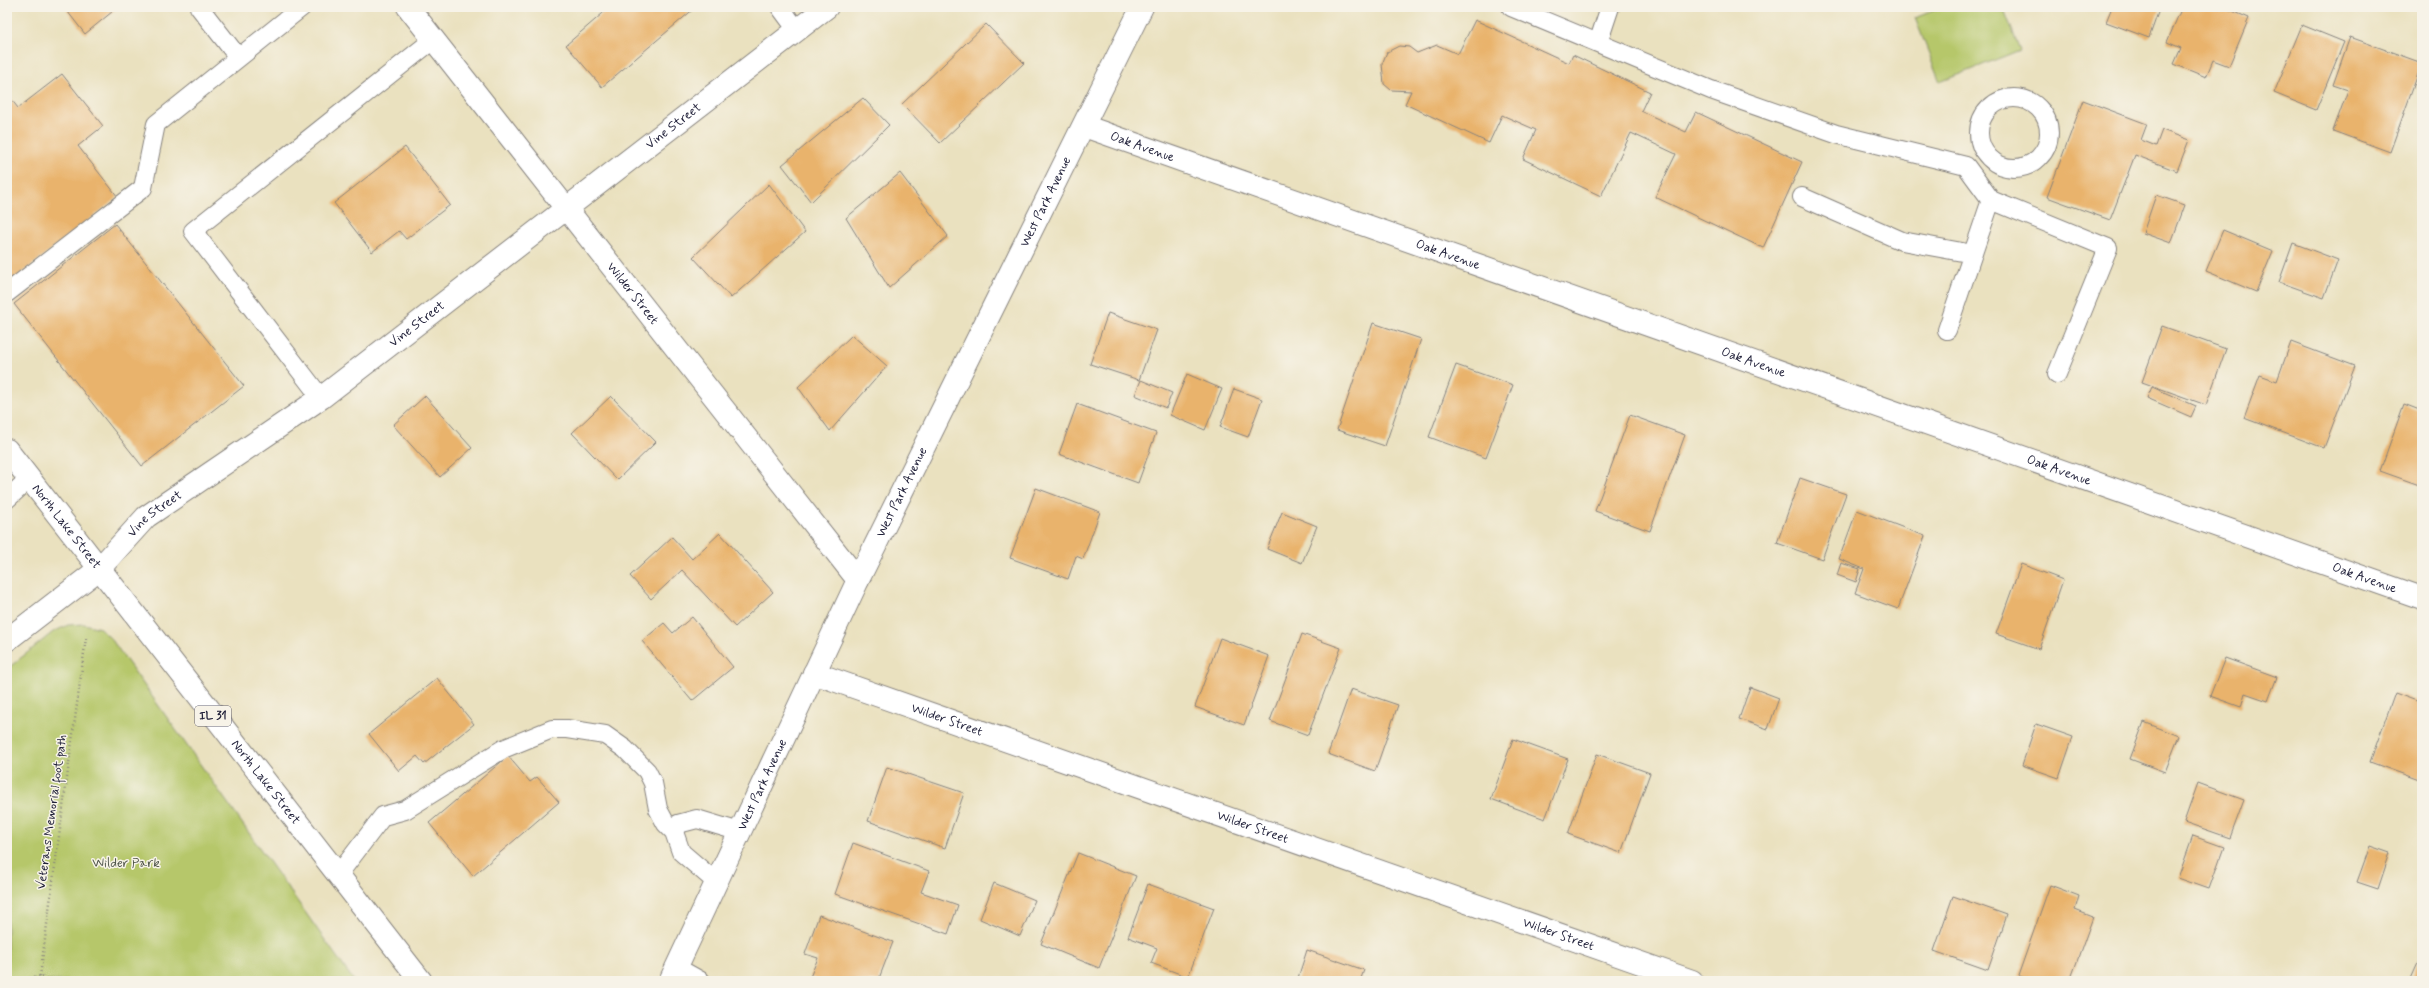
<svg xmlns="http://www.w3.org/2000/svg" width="2429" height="988" viewBox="0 0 2429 988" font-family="Mynerve,sans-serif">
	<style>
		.green { fill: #b6c76a; stroke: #6c7452 }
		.building { fill: #e9b36c }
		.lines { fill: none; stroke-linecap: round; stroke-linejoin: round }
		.lane-casing { stroke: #86827d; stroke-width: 20 }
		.street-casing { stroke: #86827d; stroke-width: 24 }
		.primary-casing { stroke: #86827d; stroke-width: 24 }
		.path { stroke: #86827d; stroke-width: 2.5; stroke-dasharray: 1 3; stroke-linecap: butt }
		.lane { stroke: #fff; stroke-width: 18 }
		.street { stroke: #fff; stroke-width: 22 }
		.primary { stroke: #fff; stroke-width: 22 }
		.labels { text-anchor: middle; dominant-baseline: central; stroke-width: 3; stroke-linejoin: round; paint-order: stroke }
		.shield { fill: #f7f3e8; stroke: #62616f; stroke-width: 1 }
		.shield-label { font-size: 12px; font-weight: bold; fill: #22223b }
		.street-label { font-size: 13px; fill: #22223b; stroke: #f7f3e8 }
		.park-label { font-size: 13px; fill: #4e5449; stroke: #f7f3e8 }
	</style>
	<rect width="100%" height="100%" fill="#f7f3e8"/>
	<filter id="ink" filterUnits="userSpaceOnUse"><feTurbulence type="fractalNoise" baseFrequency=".025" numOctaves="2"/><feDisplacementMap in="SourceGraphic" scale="8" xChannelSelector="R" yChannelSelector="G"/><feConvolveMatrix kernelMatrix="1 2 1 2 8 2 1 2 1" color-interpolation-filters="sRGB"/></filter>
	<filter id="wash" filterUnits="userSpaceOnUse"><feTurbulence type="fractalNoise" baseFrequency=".012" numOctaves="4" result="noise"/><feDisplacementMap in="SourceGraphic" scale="16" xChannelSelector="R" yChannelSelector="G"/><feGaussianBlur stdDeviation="0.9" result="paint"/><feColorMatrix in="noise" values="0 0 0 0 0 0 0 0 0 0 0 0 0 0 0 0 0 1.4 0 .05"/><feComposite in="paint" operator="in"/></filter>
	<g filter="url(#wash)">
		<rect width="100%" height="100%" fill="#eae1bf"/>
		<!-- green -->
		<path class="green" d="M 1942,7 L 2003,7 L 2020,50 L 1940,82 L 1915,18 Z
			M 84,624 L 100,628 L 112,640 L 354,981 L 7,981 L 7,669 L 53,632 L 68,625 Z"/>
		<g id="blocks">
			<!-- building -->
			<path class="building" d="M 64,7 L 118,7 L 85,34 Z
				M 610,7 L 696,7 L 602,87 L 566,45 Z
				M 2112,7 L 2160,7 L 2149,38 L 2106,22 Z
				M 2182,7 L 2223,7 L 2249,18 L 2229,66 L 2213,60 L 2206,77 L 2174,64 L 2181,48 L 2167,42 Z
				M 1475,20 L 1569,63 L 1573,55 L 1650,92 L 1641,111 L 1686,132 L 1696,112 L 1802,162 L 1763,248 L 1655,197 L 1676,154 L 1631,133 L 1601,196 L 1523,159 L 1536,130 L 1502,115 L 1489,143 L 1405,104 L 1411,91 L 1391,90 L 1384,84 L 1382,64 L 1387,52 L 1399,46 L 1409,47 L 1417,53 L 1437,45 L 1458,54 Z
				M 986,24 L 1024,63 L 940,143 L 902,104 Z
				M 2302,25 L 2344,42 L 2316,110 L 2274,93 Z
				M 2350,37 L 2422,63 L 2390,152 L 2333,131 L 2348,90 L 2333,85 Z
				M 62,74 L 103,126 L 78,146 L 118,197 L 7,285 L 7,94 L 18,108 Z
				M 863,98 L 889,125 L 811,202 L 782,165 Z
				M 2083,100 L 2147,124 L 2141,140 L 2156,146 L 2162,130 L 2189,140 L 2177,171 L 2135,155 L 2110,220 L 2047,197 Z
				M 405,147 L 450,205 L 406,239 L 399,231 L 372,252 L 334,203 Z
				M 900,173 L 948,236 L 889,288 L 846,218 Z
				M 769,184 L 805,232 L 731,298 L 693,257 Z
				M 2156,195 L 2185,205 L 2171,243 L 2143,233 Z
				M 115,224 L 244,386 L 142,466 L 14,304 Z
				M 2223,230 L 2273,251 L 2256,292 L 2206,271 Z
				M 2293,243 L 2338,260 L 2324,298 L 2279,282 Z
				M 1108,313 L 1157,330 L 1139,380 L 1090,364 Z
				M 1373,323 L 1421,339 L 1385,446 L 1337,430 Z
				M 2162,326 L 2226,349 L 2206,405 L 2142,382 Z
				M 852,335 L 887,366 L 830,431 L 798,387 Z
				M 2291,342 L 2355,366 L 2324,448 L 2244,418 L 2260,375 L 2277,381 Z
				M 1456,365 L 1513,385 L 1486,458 L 1429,437 Z
				M 1187,374 L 1222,389 L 1205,430 L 1170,415 Z
				M 1141,380 L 1172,393 L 1166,408 L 1135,395 Z
				M 2152,387 L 2196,406 L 2191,417 L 2147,398 Z
				M 1234,389 L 1262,399 L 1248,437 L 1220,427 Z
				M 425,396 L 472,448 L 440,477 L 393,425 Z
				M 611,396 L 656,442 L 617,480 L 572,433 Z
				M 1077,404 L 1156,433 L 1138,483 L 1059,454 Z
				M 2404,404 L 2422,411 L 2422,486 L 2380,471 Z
				M 1630,415 L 1685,435 L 1650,531 L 1595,511 Z
				M 1800,478 L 1846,494 L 1822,559 L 1777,543 Z
				M 1036,488 L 1100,512 L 1083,559 L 1076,556 L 1068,579 L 1010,558 Z
				M 1857,510 L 1925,536 L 1898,609 L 1855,593 L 1864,569 L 1839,559 Z
				M 1282,512 L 1317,526 L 1302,563 L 1267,549 Z
				M 720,533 L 773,592 L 735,627 L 682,570 L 651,599 L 630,576 L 672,537 L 692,559 Z
				M 1841,563 L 1860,569 L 1856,582 L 1837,575 Z
				M 2021,564 L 2063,580 L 2039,649 L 1996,634 Z
				M 692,617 L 733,667 L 692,701 L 642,641 L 664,623 L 673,633 Z
				M 1302,634 L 1341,648 L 1308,735 L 1270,721 Z
				M 1220,638 L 1269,656 L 1244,725 L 1195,707 Z
				M 2225,658 L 2277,677 L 2268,701 L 2245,693 L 2241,707 L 2210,696 Z
				M 437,678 L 474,724 L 424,764 L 417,756 L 399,771 L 369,734 Z
				M 1750,687 L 1779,698 L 1768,729 L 1739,719 Z
				M 1351,689 L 1398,705 L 1375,771 L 1328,754 Z
				M 2395,693 L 2422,703 L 2422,772 L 2419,780 L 2370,762 Z
				M 2144,722 L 2179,736 L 2165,772 L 2130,759 Z
				M 2036,724 L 2073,737 L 2059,778 L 2022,765 Z
				M 1513,739 L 1568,759 L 1545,819 L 1491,799 Z
				M 1597,754 L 1650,773 L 1621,853 L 1568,834 Z
				M 508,756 L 530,782 L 537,777 L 559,802 L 473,876 L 429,823 Z
				M 887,767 L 964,793 L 945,848 L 868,821 Z
				M 2198,783 L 2244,800 L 2230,838 L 2184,822 Z
				M 2193,836 L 2224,847 L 2209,889 L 2178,878 Z
				M 853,843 L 929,871 L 921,892 L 958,905 L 948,934 L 835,894 Z
				M 2370,846 L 2390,853 L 2378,889 L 2357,882 Z
				M 1078,853 L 1136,876 L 1099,968 L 1041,944 Z
				M 994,883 L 1035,900 L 1020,936 L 980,919 Z
				M 1148,884 L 1214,908 L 1188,977 L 1151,963 L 1157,948 L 1128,937 Z
				M 2050,885 L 2079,896 L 2075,910 L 2093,917 L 2070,981 L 2034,981 L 2018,976 Z
				M 1953,896 L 2007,915 L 1988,970 L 1934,951 Z
				M 819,915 L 893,942 L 878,981 L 821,981 L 810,977 L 818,958 L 805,954 Z
				M 1307,950 L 1364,970 L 1360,981 L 1297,981 Z
				M 2419,961 L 2422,962 L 2422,981 L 2410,981 Z"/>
		</g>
	</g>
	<g filter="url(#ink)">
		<use href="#blocks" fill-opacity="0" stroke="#86827d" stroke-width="1"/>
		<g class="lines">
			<!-- lane casing -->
			<g class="lane-casing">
				<path id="lane" d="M 199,7 L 238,57
					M 780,7 L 797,30
					M 1511,7 L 1711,90 L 1836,134 L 1966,166 L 1991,200 L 1947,330
					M 1598,43 L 1610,7
					M1979 133a35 35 0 1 1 70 0a35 35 0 1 1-70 0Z
					M 1802,197 L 1902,241 L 1973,254
					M 1991,200 L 2108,248 L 2057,374
					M 7,293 L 143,188 L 156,124 L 302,7
					M 321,398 L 193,231 L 434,39
					M 7,499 L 29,479
					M 674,832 L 678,824 L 697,819 L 740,832
					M 338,875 L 383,816 L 405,810 L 503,749 L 552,729 L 567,729 L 605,735 L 625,749 L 647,771 L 653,783 L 658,809 L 666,824 L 674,832 L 681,852 L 716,882
					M 676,967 L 701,981"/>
			</g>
			<!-- street casing -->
			<g class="street-casing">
				<g id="street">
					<path id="s1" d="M 408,7 L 858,580"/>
					<path id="s2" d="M 1084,126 L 2422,598"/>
					<path id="s3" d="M 7,640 L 99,569 L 146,517 L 321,398 L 827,7"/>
					<path id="s4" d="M 814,673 L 1692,981"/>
					<path id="s5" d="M 670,981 L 858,580 L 1142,7"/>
				</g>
			</g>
			<!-- primary casing -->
			<g class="primary-casing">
				<g id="primary">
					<path id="s6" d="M 7,450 L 421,981"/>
				</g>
			</g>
			<!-- path -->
			<path class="path" d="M 40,976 L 86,638
				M 23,981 L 40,976 L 51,981"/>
			<!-- lane -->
			<use href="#lane" class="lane"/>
			<!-- street -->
			<use href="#street" class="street"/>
			<!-- primary -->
			<use href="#primary" class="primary"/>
		</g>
	</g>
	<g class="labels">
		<!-- shield labels -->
		<rect class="shield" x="195" y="706" width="36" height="20" rx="3"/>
		<g class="shield-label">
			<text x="213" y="716">IL 31</text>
		</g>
		<!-- street labels -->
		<g class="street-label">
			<text stroke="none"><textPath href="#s3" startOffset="843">Vine Street</textPath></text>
			<text stroke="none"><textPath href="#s2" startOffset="62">Oak Avenue</textPath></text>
			<text stroke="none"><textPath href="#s5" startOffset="865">West Park Avenue</textPath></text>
			<text stroke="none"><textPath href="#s2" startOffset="386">Oak Avenue</textPath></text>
			<text stroke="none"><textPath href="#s1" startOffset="364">Wilder Street</textPath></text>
			<text stroke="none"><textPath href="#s3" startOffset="519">Vine Street</textPath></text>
			<text stroke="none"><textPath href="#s2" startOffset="710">Oak Avenue</textPath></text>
			<text stroke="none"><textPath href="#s2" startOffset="1034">Oak Avenue</textPath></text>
			<text stroke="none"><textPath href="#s5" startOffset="541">West Park Avenue</textPath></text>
			<text stroke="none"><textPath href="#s3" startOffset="195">Vine Street</textPath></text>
			<text stroke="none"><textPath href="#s6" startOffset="97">North Lake Street</textPath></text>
			<text stroke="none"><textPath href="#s2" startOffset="1358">Oak Avenue</textPath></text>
			<text stroke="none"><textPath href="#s4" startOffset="141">Wilder Street</textPath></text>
			<text stroke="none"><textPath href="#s6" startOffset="421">North Lake Street</textPath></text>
			<text stroke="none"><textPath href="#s5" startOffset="217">West Park Avenue</textPath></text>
			<text transform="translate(52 812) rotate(-82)">Veterans Memorial foot path</text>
			<text stroke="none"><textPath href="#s4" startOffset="465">Wilder Street</textPath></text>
			<text stroke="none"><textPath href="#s4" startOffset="789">Wilder Street</textPath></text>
		</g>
		<!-- park labels -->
		<g class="park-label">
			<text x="126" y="863">Wilder Park</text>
		</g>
	</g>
	<!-- margin -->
	<rect width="2429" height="988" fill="none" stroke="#f7f3e8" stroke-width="24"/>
</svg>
